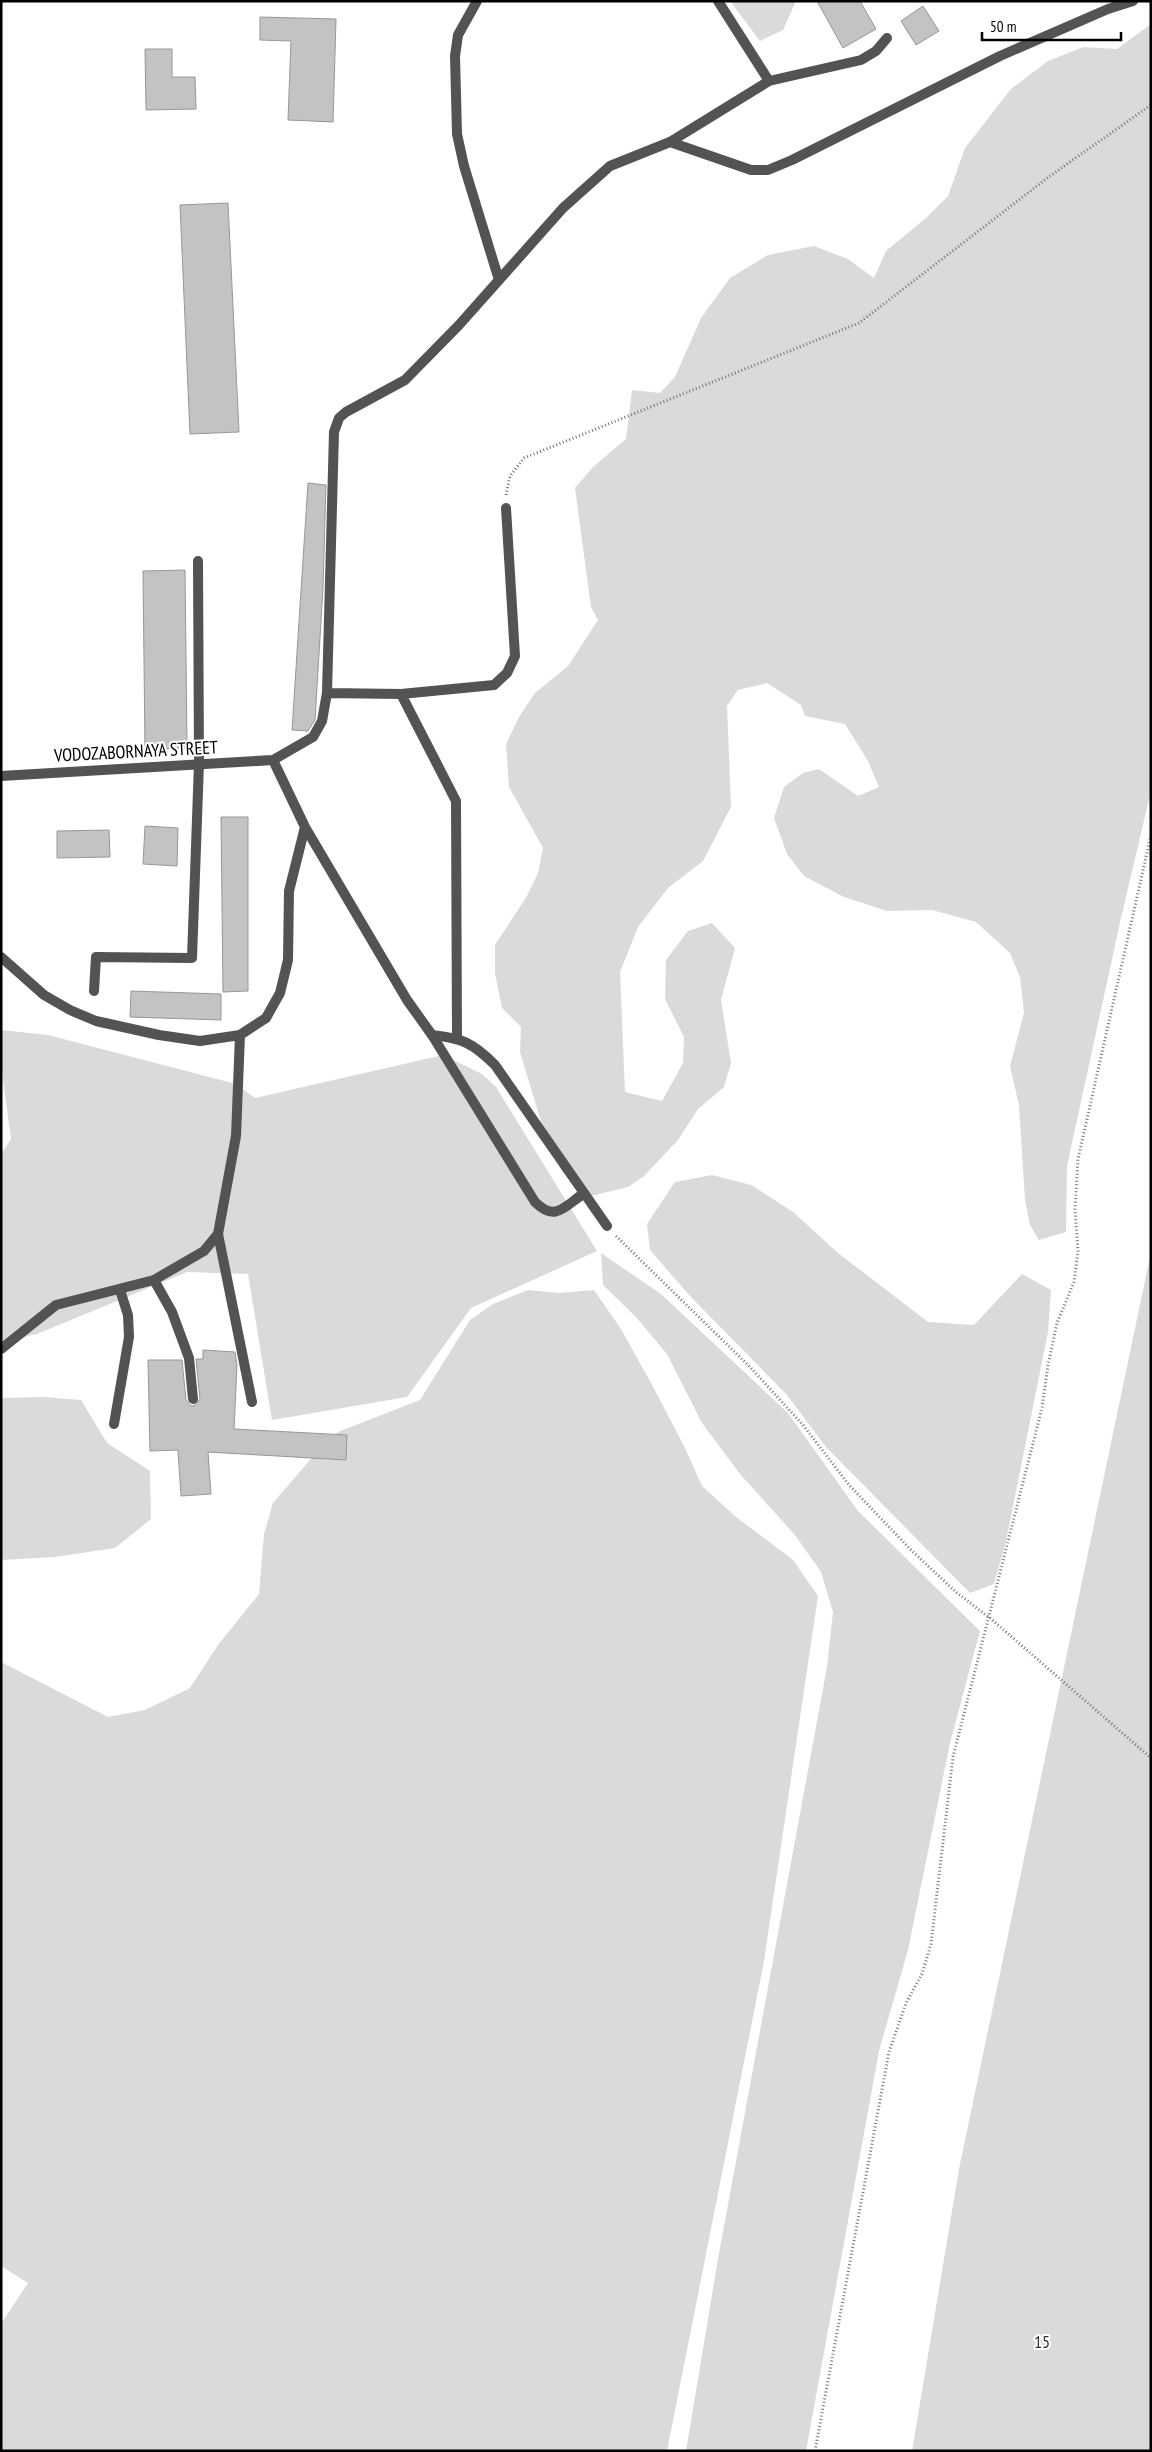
<svg xmlns="http://www.w3.org/2000/svg" width="1152" height="2452" viewBox="0 0 1152 2452" font-family="'PT Sans Narrow',sans-serif">
	<style>
		.green { fill: #dadada }
		.building { fill: #c3c3c3; stroke: #979797 }
		.lines { fill: none; stroke-linecap: round; stroke-linejoin: round }
		.path { stroke: #757575; stroke-width: 3; stroke-dasharray: 1 2.5; stroke-linecap: butt }
		.lane { stroke: #535353; stroke-width: 10 }
		.street { stroke: #535353; stroke-width: 10 }
		.labels { text-anchor: middle; dominant-baseline: central; stroke-width: 4; stroke-linejoin: round; paint-order: stroke }
		.street-label { font-size: 18px; fill: #000; stroke: #fff }
		.park-label { font-size: 18px; fill: #313131; stroke: #fff }
	</style>
	<rect width="100%" height="100%" fill="#fff"/>
	<!-- green -->
	<path class="green" d="M 730,1 L 796,1 L 783,30 L 760,41 Z
		M 1151,24 L 1151,791 L 1121,918 L 1067,1166 L 1066,1232 L 1039,1240 L 1030,1225 L 1025,1200 L 1019,1105 L 1010,1066 L 1024,1013 L 1020,977 L 1010,953 L 976,922 L 932,910 L 887,911 L 844,897 L 804,876 L 787,854 L 774,818 L 784,787 L 803,773 L 819,769 L 858,796 L 879,787 L 868,761 L 845,724 L 805,716 L 801,705 L 767,683 L 738,690 L 727,706 L 731,807 L 703,861 L 668,888 L 638,927 L 620,972 L 625,1092 L 662,1101 L 683,1063 L 684,1037 L 665,999 L 666,960 L 688,931 L 712,923 L 735,948 L 721,1000 L 731,1063 L 724,1087 L 698,1109 L 678,1140 L 644,1176 L 628,1187 L 591,1196 L 576,1187 L 561,1170 L 546,1138 L 520,1052 L 521,1027 L 502,1008 L 495,973 L 495,945 L 527,896 L 538,873 L 543,848 L 509,787 L 506,744 L 519,717 L 535,693 L 568,666 L 598,620 L 591,607 L 575,488 L 593,467 L 626,439 L 632,390 L 660,393 L 675,377 L 701,318 L 730,278 L 768,255 L 814,246 L 848,259 L 874,278 L 886,251 L 926,218 L 948,196 L 965,148 L 1011,89 L 1048,61 L 1083,47 L 1117,49 Z
		M 1,1030 L 48,1035 L 236,1084 L 255,1098 L 443,1055 L 482,1074 L 496,1087 L 597,1251 L 471,1308 L 407,1397 L 272,1420 L 248,1274 L 187,1272 L 37,1334 L 1,1342 L 1,1154 L 11,1139 L 1,1065 Z
		M 712,1175 L 751,1185 L 793,1212 L 838,1253 L 928,1322 L 974,1325 L 1022,1274 L 1051,1290 L 1048,1332 L 1005,1546 L 994,1584 L 970,1593 L 826,1447 L 787,1395 L 690,1296 L 650,1250 L 647,1224 L 675,1182 Z
		M 1151,1252 L 1151,2451 L 912,2451 L 959,2169 Z
		M 601,1253 L 661,1294 L 788,1413 L 858,1511 L 980,1631 L 950,1743 L 908,1950 L 879,2051 L 806,2451 L 686,2451 L 718,2259 L 827,1667 L 833,1612 L 821,1572 L 795,1535 L 740,1474 L 702,1423 L 667,1354 L 636,1317 L 603,1285 Z
		M 528,1290 L 559,1293 L 594,1290 L 621,1329 L 651,1383 L 684,1446 L 702,1486 L 736,1517 L 793,1560 L 818,1596 L 764,1961 L 667,2451 L 1,2451 L 1,2324 L 28,2283 L 1,2266 L 1,1662 L 108,1717 L 145,1710 L 190,1688 L 218,1645 L 259,1594 L 264,1534 L 273,1503 L 309,1461 L 338,1432 L 420,1400 L 470,1320 L 493,1304 Z
		M 43,1397 L 81,1400 L 107,1443 L 150,1471 L 151,1519 L 115,1548 L 55,1557 L 1,1560 L 1,1398 Z"/>
	<!-- building -->
	<path class="building" d="M 817,1 L 860,1 L 876,29 L 843,48 Z
		M 923,6 L 939,31 L 916,45 L 901,21 Z
		M 260,17 L 336,19 L 333,122 L 288,120 L 291,41 L 260,40 Z
		M 145,49 L 172,49 L 172,77 L 195,77 L 196,109 L 146,110 Z
		M 228,203 L 239,432 L 190,434 L 180,205 Z
		M 308,483 L 326,485 L 323,588 L 315,720 L 308,731 L 292,730 Z
		M 185,570 L 187,748 L 145,749 L 143,571 Z
		M 221,817 L 248,817 L 248,991 L 223,992 Z
		M 145,826 L 178,828 L 177,866 L 143,864 Z
		M 109,830 L 110,857 L 57,858 L 57,831 Z
		M 131,991 L 221,994 L 221,1020 L 130,1017 Z
		M 203,1350 L 235,1352 L 237,1365 L 234,1429 L 347,1435 L 346,1460 L 208,1452 L 211,1494 L 181,1496 L 178,1450 L 150,1451 L 148,1360 L 182,1360 L 186,1400 L 190,1405 L 194,1406 L 200,1399 L 196,1359 L 203,1359 Z"/>
	<g class="lines">
		<!-- path -->
		<path class="path" d="M 506,495 L 510,476 L 524,458 L 859,323 L 1050,176 L 1151,105
			M 616,1236 L 750,1367 L 803,1425 L 849,1485 L 911,1550 L 957,1593 L 990,1618 L 1151,1758
			M 815,2451 L 889,2052 L 906,2003 L 922,1974 L 931,1944 L 953,1757 L 1042,1408 L 1048,1365 L 1057,1323 L 1074,1282 L 1078,1251 L 1075,1209 L 1078,1159 L 1151,835"/>
		<!-- lane -->
		<path class="lane" d="M 718,1 L 769,81
			M 670,142 L 769,81 L 861,60 L 876,51 L 887,38
			M 94,991 L 96,957 L 192,958 L 199,763 L 198,561
			M 432,1035 L 535,1202 C 555,1222 564,1207 583,1194
			M 218,1234 L 252,1402
			M 154,1280 L 172,1312 L 189,1358 L 193,1399
			M 114,1424 L 129,1337 L 128,1315 L 120,1290"/>
		<!-- street -->
		<path class="street" d="M 477,1 L 458,35 L 455,56 L 457,134 L 464,166 L 499,280
			M 327,693 L 401,694 L 494,685 L 507,673 L 515,656 L 506,508
			M 401,694 L 456,801 L 457,1038
			M 1,776 L 273,760 L 313,737 L 322,721 L 327,693 L 334,432 L 339,418 L 346,412 L 405,380 L 459,325 L 563,208 L 610,166 L 670,142 L 751,170 L 768,170 L 792,160 L 1000,56 L 1108,9 L 1133,1
			M 305,827 L 407,1000 L 432,1035 C 462,1038 473,1043 495,1065 L 607,1226
			M 1,957 L 44,995 L 70,1010 L 96,1021 L 159,1035 L 200,1041 L 240,1035 L 266,1018 L 280,993 L 288,960 L 289,891 L 305,827 L 273,760
			M 1,1349 L 56,1305 L 154,1280 L 204,1251 L 218,1234 L 236,1136 L 240,1035"/>
	</g>
	<g class="labels">
		<!-- street labels -->
		<g class="street-label">
			<text transform="translate(136 751) rotate(-3)">VODOZABORNAYA STREET</text>
		</g>
		<!-- park labels -->
		<g class="park-label">
			<text x="1042" y="2341">15</text>
		</g>
	</g>
	<!-- border -->
	<rect width="1152" height="2452" fill="none" stroke="#000000" stroke-width="5"/>
	<!-- scale -->
	<path d="M982 32v8h139v-8" fill="none" stroke="#000000" stroke-width="2.5"/>
	<text x="990" y="32" font-size="15" fill="#000000" stroke="#ffffff" stroke-width="4" paint-order="stroke">50 m</text>
</svg>
